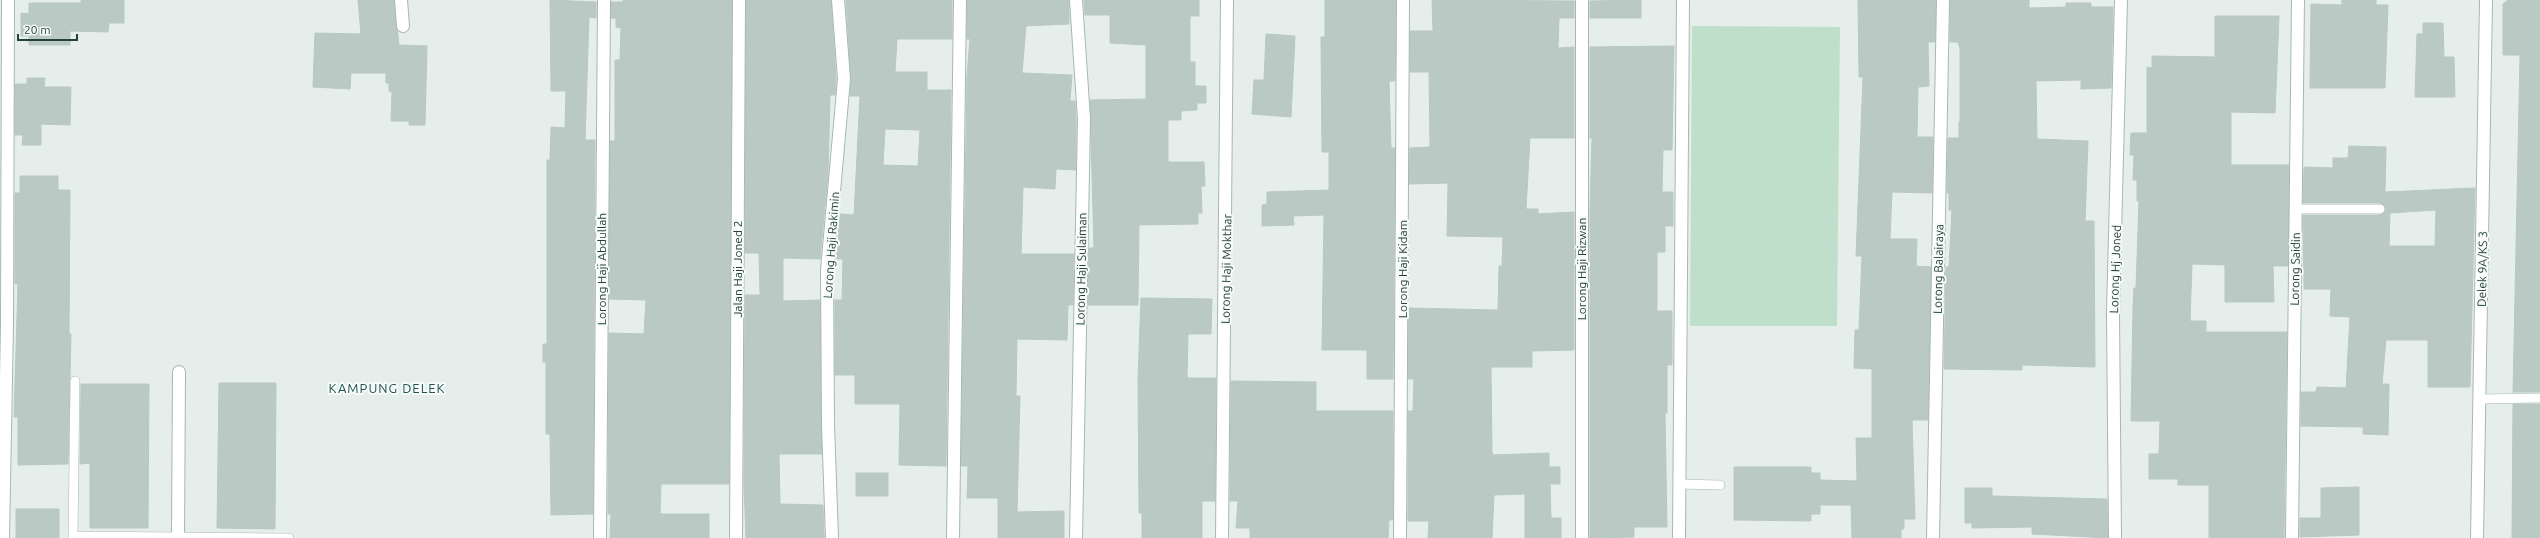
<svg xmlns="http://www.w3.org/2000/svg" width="2540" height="538" viewBox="0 0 2540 538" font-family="Ubuntu,sans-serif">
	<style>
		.grass { fill: #c0dfcb }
		.building { fill: #bbc9c5; stroke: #b8c8c3; fill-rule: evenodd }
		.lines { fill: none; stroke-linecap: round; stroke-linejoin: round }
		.lane-casing { stroke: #a8b7b4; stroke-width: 10 }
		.street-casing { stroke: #a8b7b4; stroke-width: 14 }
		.lane { stroke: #fff; stroke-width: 9 }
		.street { stroke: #fff; stroke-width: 12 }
		.labels { text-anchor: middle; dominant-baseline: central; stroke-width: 4; stroke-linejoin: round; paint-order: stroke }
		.street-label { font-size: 12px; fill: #25413c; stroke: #f7fbf9 }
		.neighbourhood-label { font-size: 13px; letter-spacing: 1px; fill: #20534c; stroke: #f7fbf9 }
	</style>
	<rect width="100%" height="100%" fill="#e6eeec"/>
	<!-- grass -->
	<path class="grass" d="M 1692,26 L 1840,27 L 1837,326 L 1690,326 Z"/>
	<!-- building -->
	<path class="building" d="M 81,0 L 124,0 L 124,23 L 109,23 L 108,32 L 70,31 L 70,45 L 29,45 L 29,36 L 21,36 L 21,13 L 29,14 L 29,3 L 81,3 Z
		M 358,0 L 394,0 L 399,45 L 427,46 L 425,125 L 409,125 L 409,121 L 391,121 L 392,92 L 389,91 L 389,83 L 386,83 L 386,73 L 351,73 L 350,89 L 313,87 L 315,33 L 361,34 Z
		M 550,0 L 596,2 L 596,18 L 589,17 L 585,140 L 595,140 L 593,514 L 551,515 L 550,434 L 546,434 L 546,362 L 543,362 L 543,344 L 547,344 L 547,160 L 550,160 L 551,127 L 565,128 L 566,91 L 551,91 Z
		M 623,0 L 732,0 L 729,484 L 661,484 L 660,514 L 709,514 L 709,538 L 610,538 L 611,514 L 608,514 L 609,333 L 644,334 L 646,300 L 609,299 L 610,141 L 615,141 L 615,60 L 620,60 L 621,28 L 616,27 L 616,18 L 611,18 L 611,2 L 623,2 Z
		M 746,0 L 831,0 L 836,79 L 835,95 L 830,95 L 828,173 L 820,259 L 783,258 L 783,301 L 820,300 L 822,454 L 779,454 L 780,504 L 823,505 L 824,538 L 746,538 L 744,485 L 745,295 L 760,295 L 759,253 L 745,253 Z
		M 846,0 L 952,0 L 952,39 L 897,39 L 895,72 L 927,72 L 927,90 L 951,90 L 946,466 L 899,465 L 900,404 L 855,404 L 855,375 L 835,375 L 835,300 L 842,300 L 843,259 L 836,259 L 840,214 L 854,215 L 860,96 L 850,96 L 851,78 ZM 885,129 L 920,130 L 918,166 L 883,165 Z
		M 967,0 L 1069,0 L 1069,24 L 1026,26 L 1022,73 L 1072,75 L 1070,101 L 1075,101 L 1076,119 L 1076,170 L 1056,169 L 1055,189 L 1023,187 L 1021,254 L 1074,254 L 1073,305 L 1068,305 L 1067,340 L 1017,339 L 1016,396 L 1020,396 L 1017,512 L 1064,511 L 1064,538 L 998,538 L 998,498 L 967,498 L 968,466 L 961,466 L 967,76 L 970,39 L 967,39 Z
		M 1084,0 L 1199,0 L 1199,16 L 1190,16 L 1190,62 L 1195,62 L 1195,86 L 1206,86 L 1206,103 L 1197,103 L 1197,110 L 1181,111 L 1181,120 L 1168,120 L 1168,162 L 1204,162 L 1205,186 L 1201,186 L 1202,213 L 1198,213 L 1198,224 L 1139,225 L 1138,305 L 1088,305 L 1089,248 L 1094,248 L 1090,100 L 1146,99 L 1146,45 L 1110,43 L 1110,15 L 1085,15 Z
		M 1325,0 L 1396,0 L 1395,81 L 1389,81 L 1391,148 L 1395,148 L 1393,379 L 1367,379 L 1367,350 L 1322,350 L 1324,215 L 1293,216 L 1294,225 L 1262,226 L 1262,205 L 1267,204 L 1267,192 L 1329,190 L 1329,152 L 1322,152 L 1321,37 L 1325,37 Z
		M 1432,0 L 1574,1 L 1574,18 L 1559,18 L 1558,48 L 1574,47 L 1574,138 L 1530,138 L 1526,209 L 1538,209 L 1538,214 L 1574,212 L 1574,350 L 1532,351 L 1532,367 L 1491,367 L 1492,452 L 1493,455 L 1549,453 L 1549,467 L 1560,467 L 1560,484 L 1550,484 L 1551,518 L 1561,518 L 1561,538 L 1525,538 L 1525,494 L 1494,495 L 1492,538 L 1428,538 L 1429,521 L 1408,521 L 1408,411 L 1413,411 L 1414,379 L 1408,379 L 1409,308 L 1498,310 L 1499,266 L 1502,266 L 1503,237 L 1447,236 L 1448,183 L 1409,184 L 1410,148 L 1430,147 L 1429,72 L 1410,72 L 1410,31 L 1433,31 Z
		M 1641,0 L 1641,18 L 1590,18 L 1590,1 Z
		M 1858,0 L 1936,0 L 1935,42 L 1928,42 L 1929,86 L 1918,87 L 1917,137 L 1933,137 L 1932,193 L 1892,192 L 1890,239 L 1917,239 L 1916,266 L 1931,267 L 1928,420 L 1912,420 L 1915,519 L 1904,519 L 1904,529 L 1901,529 L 1901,538 L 1852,538 L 1851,505 L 1820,505 L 1820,514 L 1811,514 L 1811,521 L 1734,520 L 1734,467 L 1811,467 L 1811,473 L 1820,473 L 1820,480 L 1857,481 L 1856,438 L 1872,438 L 1872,369 L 1854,368 L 1855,330 L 1859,330 L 1862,256 L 1856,256 L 1863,77 L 1859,77 Z
		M 1950,0 L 2029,0 L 2029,8 L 2066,7 L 2066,3 L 2091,3 L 2091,7 L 2113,7 L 2111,88 L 2081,89 L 2081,80 L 2036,81 L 2037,139 L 2088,141 L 2085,221 L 2094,221 L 2095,367 L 2022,365 L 2022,370 L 1944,369 L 1946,267 L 1949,267 L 1952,210 L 1949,210 L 1949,193 L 1947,193 L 1948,138 L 1959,138 L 1959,122 L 1960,122 L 1960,49 L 1958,42 L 1950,42 Z
		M 2342,0 L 2376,0 L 2376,5 L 2388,5 L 2385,88 L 2310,88 L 2311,4 L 2342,5 Z
		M 2508,0 L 2540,0 L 2540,392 L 2513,392 L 2520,55 L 2503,55 L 2503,4 Z
		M 2215,16 L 2279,16 L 2275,113 L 2231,112 L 2231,165 L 2289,165 L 2288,266 L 2273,266 L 2274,302 L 2225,302 L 2225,265 L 2192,264 L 2190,321 L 2206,321 L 2206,332 L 2287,332 L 2284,538 L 2209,538 L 2209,485 L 2178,485 L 2178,479 L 2149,479 L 2149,454 L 2159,454 L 2160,421 L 2131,421 L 2133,308 L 2134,288 L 2136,288 L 2139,201 L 2137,201 L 2137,180 L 2133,180 L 2134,155 L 2130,155 L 2131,133 L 2147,133 L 2147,67 L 2152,68 L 2152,56 L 2215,57 Z
		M 2423,23 L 2443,23 L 2444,57 L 2454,57 L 2455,97 L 2415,97 L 2417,34 L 2423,34 Z
		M 1266,34 L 1295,36 L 1291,117 L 1252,114 L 1254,80 L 1264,80 Z
		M 1674,46 L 1672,150 L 1663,150 L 1662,192 L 1673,192 L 1673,226 L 1665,226 L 1665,252 L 1657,252 L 1657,311 L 1672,311 L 1672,365 L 1667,365 L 1667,413 L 1665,413 L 1667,527 L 1634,527 L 1634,537 L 1590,538 L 1590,211 L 1592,138 L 1590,138 L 1590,47 Z
		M 27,78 L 45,78 L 44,87 L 71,87 L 70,125 L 41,124 L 41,145 L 22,145 L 23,135 L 15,135 L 15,84 L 27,84 Z
		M 2349,146 L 2386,147 L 2385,192 L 2475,188 L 2470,387 L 2428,387 L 2428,340 L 2386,340 L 2382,384 L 2389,384 L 2388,435 L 2363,434 L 2363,427 L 2301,426 L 2301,392 L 2316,392 L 2317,387 L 2346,388 L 2350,317 L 2330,316 L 2331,289 L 2304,289 L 2303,215 L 2380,215 L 2386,209 L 2385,206 L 2380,203 L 2303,203 L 2304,167 L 2333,168 L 2333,158 L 2348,158 ZM 2436,210 L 2435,246 L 2389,246 L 2390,213 Z
		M 20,176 L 58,176 L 58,190 L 70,190 L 69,334 L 71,334 L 68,464 L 18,465 L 18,417 L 14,417 L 18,284 L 15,284 L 15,193 L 20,193 Z
		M 1141,298 L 1212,299 L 1211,334 L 1188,334 L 1187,378 L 1216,378 L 1215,501 L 1202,501 L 1202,538 L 1142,538 L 1142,513 L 1139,513 L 1138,379 Z
		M 1231,381 L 1316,382 L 1316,411 L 1393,411 L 1393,520 L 1389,520 L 1388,538 L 1250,538 L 1250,528 L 1236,528 L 1238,501 L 1230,501 Z
		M 219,383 L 276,383 L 275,529 L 217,528 Z
		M 81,384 L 149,384 L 148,528 L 90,528 L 90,463 L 80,464 Z
		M 2513,404 L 2540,404 L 2540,538 L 2512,538 Z
		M 856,473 L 888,473 L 888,496 L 856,496 Z
		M 2359,487 L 2359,535 L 2300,537 L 2300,518 L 2321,518 L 2321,488 Z
		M 1965,488 L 1992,488 L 1992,496 L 2107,499 L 2108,538 L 2032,534 L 2032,527 L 1972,528 L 1972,523 L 1965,523 Z
		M 16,509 L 59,509 L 59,538 L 16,538 Z"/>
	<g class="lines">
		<!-- lane casing -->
		<g class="lane-casing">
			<path id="lane" d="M 2295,209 L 2380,209
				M 2480,399 L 2540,398
				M 1679,484 L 1720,485
				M 73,536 L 289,538
				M 73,538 L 75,381"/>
		</g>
		<!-- street casing -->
		<g class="street-casing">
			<path id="street" d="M 401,0 L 403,26
				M 1076,0 L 1084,119 L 1076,538
				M 3,538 L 7,325 L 8,0
				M 178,538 L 179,372
				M 600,538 L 604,0
				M 736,538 L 739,0
				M 832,538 L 828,425 L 827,270 L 844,79 L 838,0
				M 953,538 L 960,0
				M 1222,538 L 1227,0
				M 1400,538 L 1403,0
				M 1582,538 L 1582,0
				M 1679,538 L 1683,0
				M 1933,538 L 1943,0
				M 2115,538 L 2113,313 L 2121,0
				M 2292,538 L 2298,0
				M 2477,538 L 2486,0"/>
		</g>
		<!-- lane -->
		<use href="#lane" class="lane"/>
		<!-- street -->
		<use href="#street" class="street"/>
	</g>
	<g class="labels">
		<!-- street labels -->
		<g class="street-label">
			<text transform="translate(831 245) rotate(-86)">Lorong Haji Rakimin</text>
			<text transform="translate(601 269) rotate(-90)">Lorong Haji Abdullah</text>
			<text transform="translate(737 269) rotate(-90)">Jalan Haji Joned 2</text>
			<text transform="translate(1081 269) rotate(-89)">Lorong Haji Sulaiman</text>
			<text transform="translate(1226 269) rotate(-89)">Lorong Haji Mokthar</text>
			<text transform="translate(1402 269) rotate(-90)">Lorong Haji Kidam</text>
			<text transform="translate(1581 269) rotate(-90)">Lorong Haji Rizwan</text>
			<text transform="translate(1938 269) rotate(-89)">Lorong Balairaya</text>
			<text transform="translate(2115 269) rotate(-88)">Lorong Hj Joned</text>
			<text transform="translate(2295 269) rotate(-89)">Lorong Saidin</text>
			<text transform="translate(2482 269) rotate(-89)">Delek 9A/KS 3</text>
		</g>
		<!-- neighbourhood labels -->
		<g class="neighbourhood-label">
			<text x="387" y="388">KAMPUNG DELEK</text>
		</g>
	</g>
	<!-- scale -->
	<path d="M18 34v6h59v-6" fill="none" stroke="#25413c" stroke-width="2"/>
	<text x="24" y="34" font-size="12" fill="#25413c" stroke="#f7fbf9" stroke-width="3" paint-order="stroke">20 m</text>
</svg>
